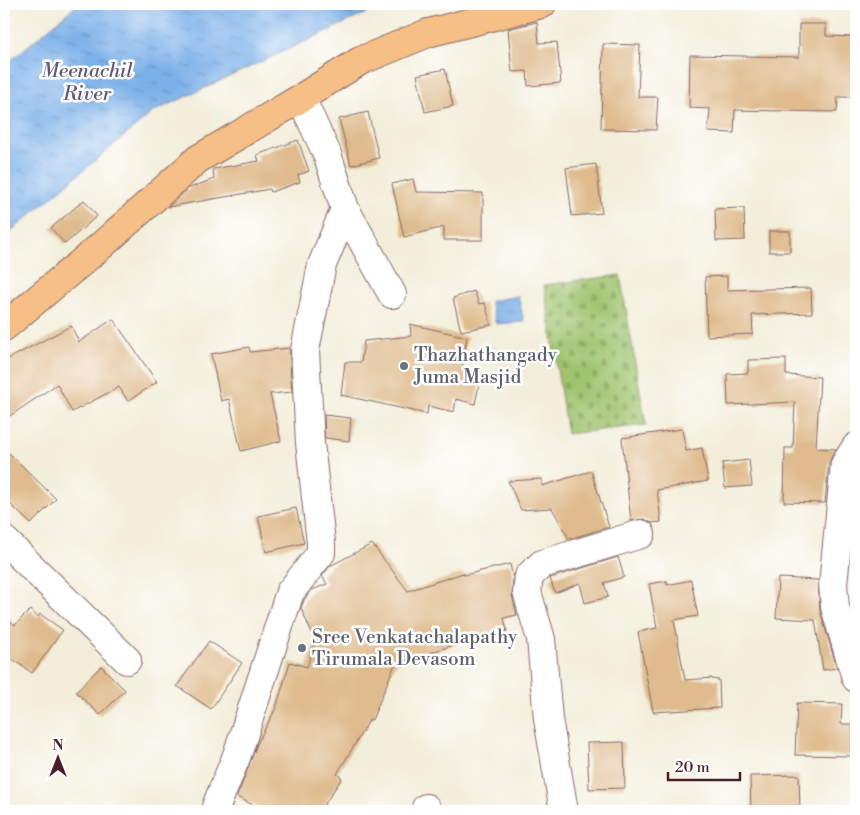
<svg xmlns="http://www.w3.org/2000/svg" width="860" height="815" viewBox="0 0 860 815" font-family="'Libre Bodoni',serif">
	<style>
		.cemetery { fill: url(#cemetery-stones); stroke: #74724c }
		.water { fill: url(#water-ripples); stroke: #62688a }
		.building { fill: #dfbb8d }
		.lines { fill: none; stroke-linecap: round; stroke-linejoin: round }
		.minor-casing { stroke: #856768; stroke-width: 30 }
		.major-casing { stroke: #856768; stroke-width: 30 }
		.minor { stroke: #fff; stroke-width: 28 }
		.major { stroke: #f5bf86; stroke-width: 28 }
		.worship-dot { fill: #6b7280; stroke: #fff; stroke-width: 2 }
		.labels { text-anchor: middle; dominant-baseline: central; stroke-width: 5; stroke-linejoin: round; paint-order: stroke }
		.worship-label { font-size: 19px; fill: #5b616d; stroke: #fff; text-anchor: start }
		.water-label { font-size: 20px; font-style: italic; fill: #5e5977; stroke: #fff }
	</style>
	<defs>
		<pattern id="cemetery-stones" width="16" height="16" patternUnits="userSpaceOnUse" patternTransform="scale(1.25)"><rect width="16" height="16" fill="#9fc46e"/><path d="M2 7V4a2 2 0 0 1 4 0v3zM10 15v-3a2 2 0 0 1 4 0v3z" fill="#8aa85f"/></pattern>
		<pattern id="water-ripples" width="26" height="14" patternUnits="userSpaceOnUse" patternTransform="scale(1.25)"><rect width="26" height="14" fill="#7bb0e9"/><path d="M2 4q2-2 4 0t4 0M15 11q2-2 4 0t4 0" fill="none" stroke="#678fbd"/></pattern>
	</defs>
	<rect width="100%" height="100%" fill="#fff"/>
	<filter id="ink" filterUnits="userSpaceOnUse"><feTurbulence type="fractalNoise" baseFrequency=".02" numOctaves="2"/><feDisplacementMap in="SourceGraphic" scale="10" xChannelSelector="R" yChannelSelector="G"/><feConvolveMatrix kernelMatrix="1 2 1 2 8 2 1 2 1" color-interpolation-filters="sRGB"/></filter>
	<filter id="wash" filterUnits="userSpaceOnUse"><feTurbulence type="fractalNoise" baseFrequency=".0096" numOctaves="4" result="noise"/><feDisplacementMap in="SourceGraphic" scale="20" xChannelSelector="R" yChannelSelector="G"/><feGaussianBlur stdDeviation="1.12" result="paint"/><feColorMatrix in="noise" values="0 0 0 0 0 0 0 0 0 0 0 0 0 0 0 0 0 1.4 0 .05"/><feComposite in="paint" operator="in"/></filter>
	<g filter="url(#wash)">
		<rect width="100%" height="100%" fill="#f3eeda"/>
		<!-- cemetery -->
		<path class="cemetery" d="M 620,275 L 646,425 L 567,434 L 544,285 Z"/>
		<!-- water -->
		<path class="water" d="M 78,4 L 386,4 L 153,112 L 4,237 L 4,66 Z
			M 518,296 L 524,322 L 496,324 L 490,301 Z"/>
		<g id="blocks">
			<!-- building -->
			<path class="building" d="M 537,22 L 539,43 L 557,42 L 561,83 L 528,86 L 527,71 L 512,72 L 508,29 Z
				M 799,24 L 826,24 L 826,36 L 856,37 L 856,97 L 838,97 L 837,112 L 735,110 L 734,133 L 708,132 L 710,109 L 689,108 L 690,55 L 799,57 Z
				M 603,44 L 640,45 L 638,97 L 658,97 L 656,130 L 601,129 Z
				M 445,69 L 453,106 L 425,112 L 417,75 Z
				M 368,112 L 379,158 L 351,165 L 339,119 Z
				M 298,140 L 309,171 L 298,175 L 300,182 L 271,192 L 270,189 L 168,207 L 189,188 L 214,179 L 213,169 L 259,161 L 257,155 Z
				M 596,164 L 602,213 L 572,216 L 566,168 Z
				M 413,179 L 416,192 L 483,193 L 483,240 L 444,240 L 444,227 L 404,237 L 392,184 Z
				M 84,200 L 97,216 L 65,244 L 51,228 Z
				M 744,208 L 745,240 L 716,241 L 715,209 Z
				M 769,231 L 790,231 L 790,252 L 769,252 Z
				M 727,276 L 727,290 L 811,288 L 812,313 L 752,315 L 753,334 L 707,336 L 705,277 Z
				M 474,291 L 479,304 L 485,303 L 491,325 L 461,331 L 453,298 Z
				M 113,319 L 157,382 L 128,401 L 119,387 L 72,412 L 57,384 L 4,420 L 4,361 L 71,326 L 79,342 Z
				M 410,324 L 467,337 L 462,370 L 481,375 L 475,404 L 456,399 L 454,412 L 428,406 L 427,414 L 341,395 L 345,362 L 361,362 L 364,341 L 411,336 Z
				M 249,347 L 250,352 L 289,348 L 292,392 L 270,394 L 281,441 L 241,451 L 229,399 L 221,401 L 211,354 Z
				M 786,359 L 786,375 L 820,377 L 816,448 L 836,449 L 829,462 L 825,503 L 784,502 L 785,448 L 793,448 L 795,402 L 728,405 L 727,374 L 748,373 L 748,360 Z
				M 324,415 L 351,418 L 349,441 L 325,438 Z
				M 682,429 L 686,451 L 702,448 L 708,481 L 657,490 L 661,522 L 652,523 L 644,519 L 631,521 L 622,438 Z
				M 4,448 L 56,499 L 31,524 L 9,503 L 4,503 Z
				M 749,460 L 752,486 L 725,488 L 722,463 Z
				M 591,471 L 609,527 L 569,539 L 552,508 L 521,510 L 508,481 L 542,479 L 542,486 Z
				M 296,508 L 304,543 L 266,552 L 258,516 Z
				M 372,544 L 408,591 L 463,573 L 464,575 L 510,564 L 513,578 L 512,596 L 517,615 L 504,618 L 507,631 L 457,644 L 395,664 L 372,720 L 370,719 L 337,774 L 342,778 L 320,811 L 265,811 L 237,797 L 257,744 L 276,708 L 290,662 L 307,667 L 315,641 L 301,608 L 304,600 L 312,590 L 327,584 L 322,576 L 330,566 Z
				M 618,557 L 624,577 L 604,583 L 608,597 L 585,603 L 580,583 L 555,593 L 550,578 Z
				M 778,578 L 818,580 L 820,611 L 837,668 L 823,670 L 815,620 L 776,618 Z
				M 691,580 L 698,616 L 674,620 L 685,680 L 712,678 L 712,679 L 719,680 L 720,708 L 653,712 L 638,632 L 657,628 L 649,584 L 667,581 L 667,585 Z
				M 30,610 L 38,617 L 40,614 L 63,630 L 32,673 L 4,653 L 4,617 L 15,625 Z
				M 209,641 L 242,663 L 211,709 L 177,686 Z
				M 101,666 L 125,690 L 100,715 L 76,692 Z
				M 797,703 L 842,704 L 841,724 L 853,724 L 853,756 L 795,755 Z
				M 624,742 L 625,788 L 589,789 L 587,743 Z
				M 799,775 L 800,811 L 751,811 L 750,776 Z"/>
		</g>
	</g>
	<g filter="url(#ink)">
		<use href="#blocks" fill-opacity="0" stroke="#856768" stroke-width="1"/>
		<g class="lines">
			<!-- minor casing -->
			<g class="minor-casing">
				<path id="minor" d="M 301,98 L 327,154 L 345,209 L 392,294
					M 856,447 L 845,464 L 833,585 L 835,607 L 856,678
					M 4,540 L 127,660
					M 215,811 L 217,804 L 237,755 L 290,592 L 321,553 L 321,543 L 310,443 L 305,350 L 322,265 L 345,209
					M 426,811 L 426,808
					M 564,811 L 548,719 L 541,639 L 527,592 L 529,576 L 542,564 L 641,534"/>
			</g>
			<!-- major casing -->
			<g class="major-casing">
				<path id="major" d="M 4,327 L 102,245 L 198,159 L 301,98 L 360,61 L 428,33 L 542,4"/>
			</g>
			<!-- minor -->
			<use href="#minor" class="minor"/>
			<!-- major -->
			<use href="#major" class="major"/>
		</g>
	</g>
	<!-- markers -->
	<g class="worship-dot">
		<circle cx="404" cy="366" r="5"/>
		<circle cx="302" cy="648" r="5"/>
	</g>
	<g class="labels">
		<!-- worship labels -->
		<g class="worship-label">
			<text x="414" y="355">Thazhathangady<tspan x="414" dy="22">Juma Masjid</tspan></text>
			<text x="312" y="637">Sree Venkatachalapathy<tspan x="312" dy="22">Tirumala Devasom</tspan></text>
		</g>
		<!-- water labels -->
		<g class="water-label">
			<text x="87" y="71">Meenachil<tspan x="87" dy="23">River</tspan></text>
		</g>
	</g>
	<!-- margin -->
	<rect width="860" height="815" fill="none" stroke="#fff" stroke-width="20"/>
	<!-- north arrow -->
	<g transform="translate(58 758)" stroke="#ffffff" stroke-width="4" paint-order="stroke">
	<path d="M0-4L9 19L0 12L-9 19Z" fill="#4a1f2b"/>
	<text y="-8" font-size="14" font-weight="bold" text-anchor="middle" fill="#4a1f2b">N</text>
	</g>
	<!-- scale -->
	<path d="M668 772v8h72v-8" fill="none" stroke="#4a1f2b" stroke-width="2.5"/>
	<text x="675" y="772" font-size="15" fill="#4a1f2b" stroke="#ffffff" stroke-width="4" paint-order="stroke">20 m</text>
</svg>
